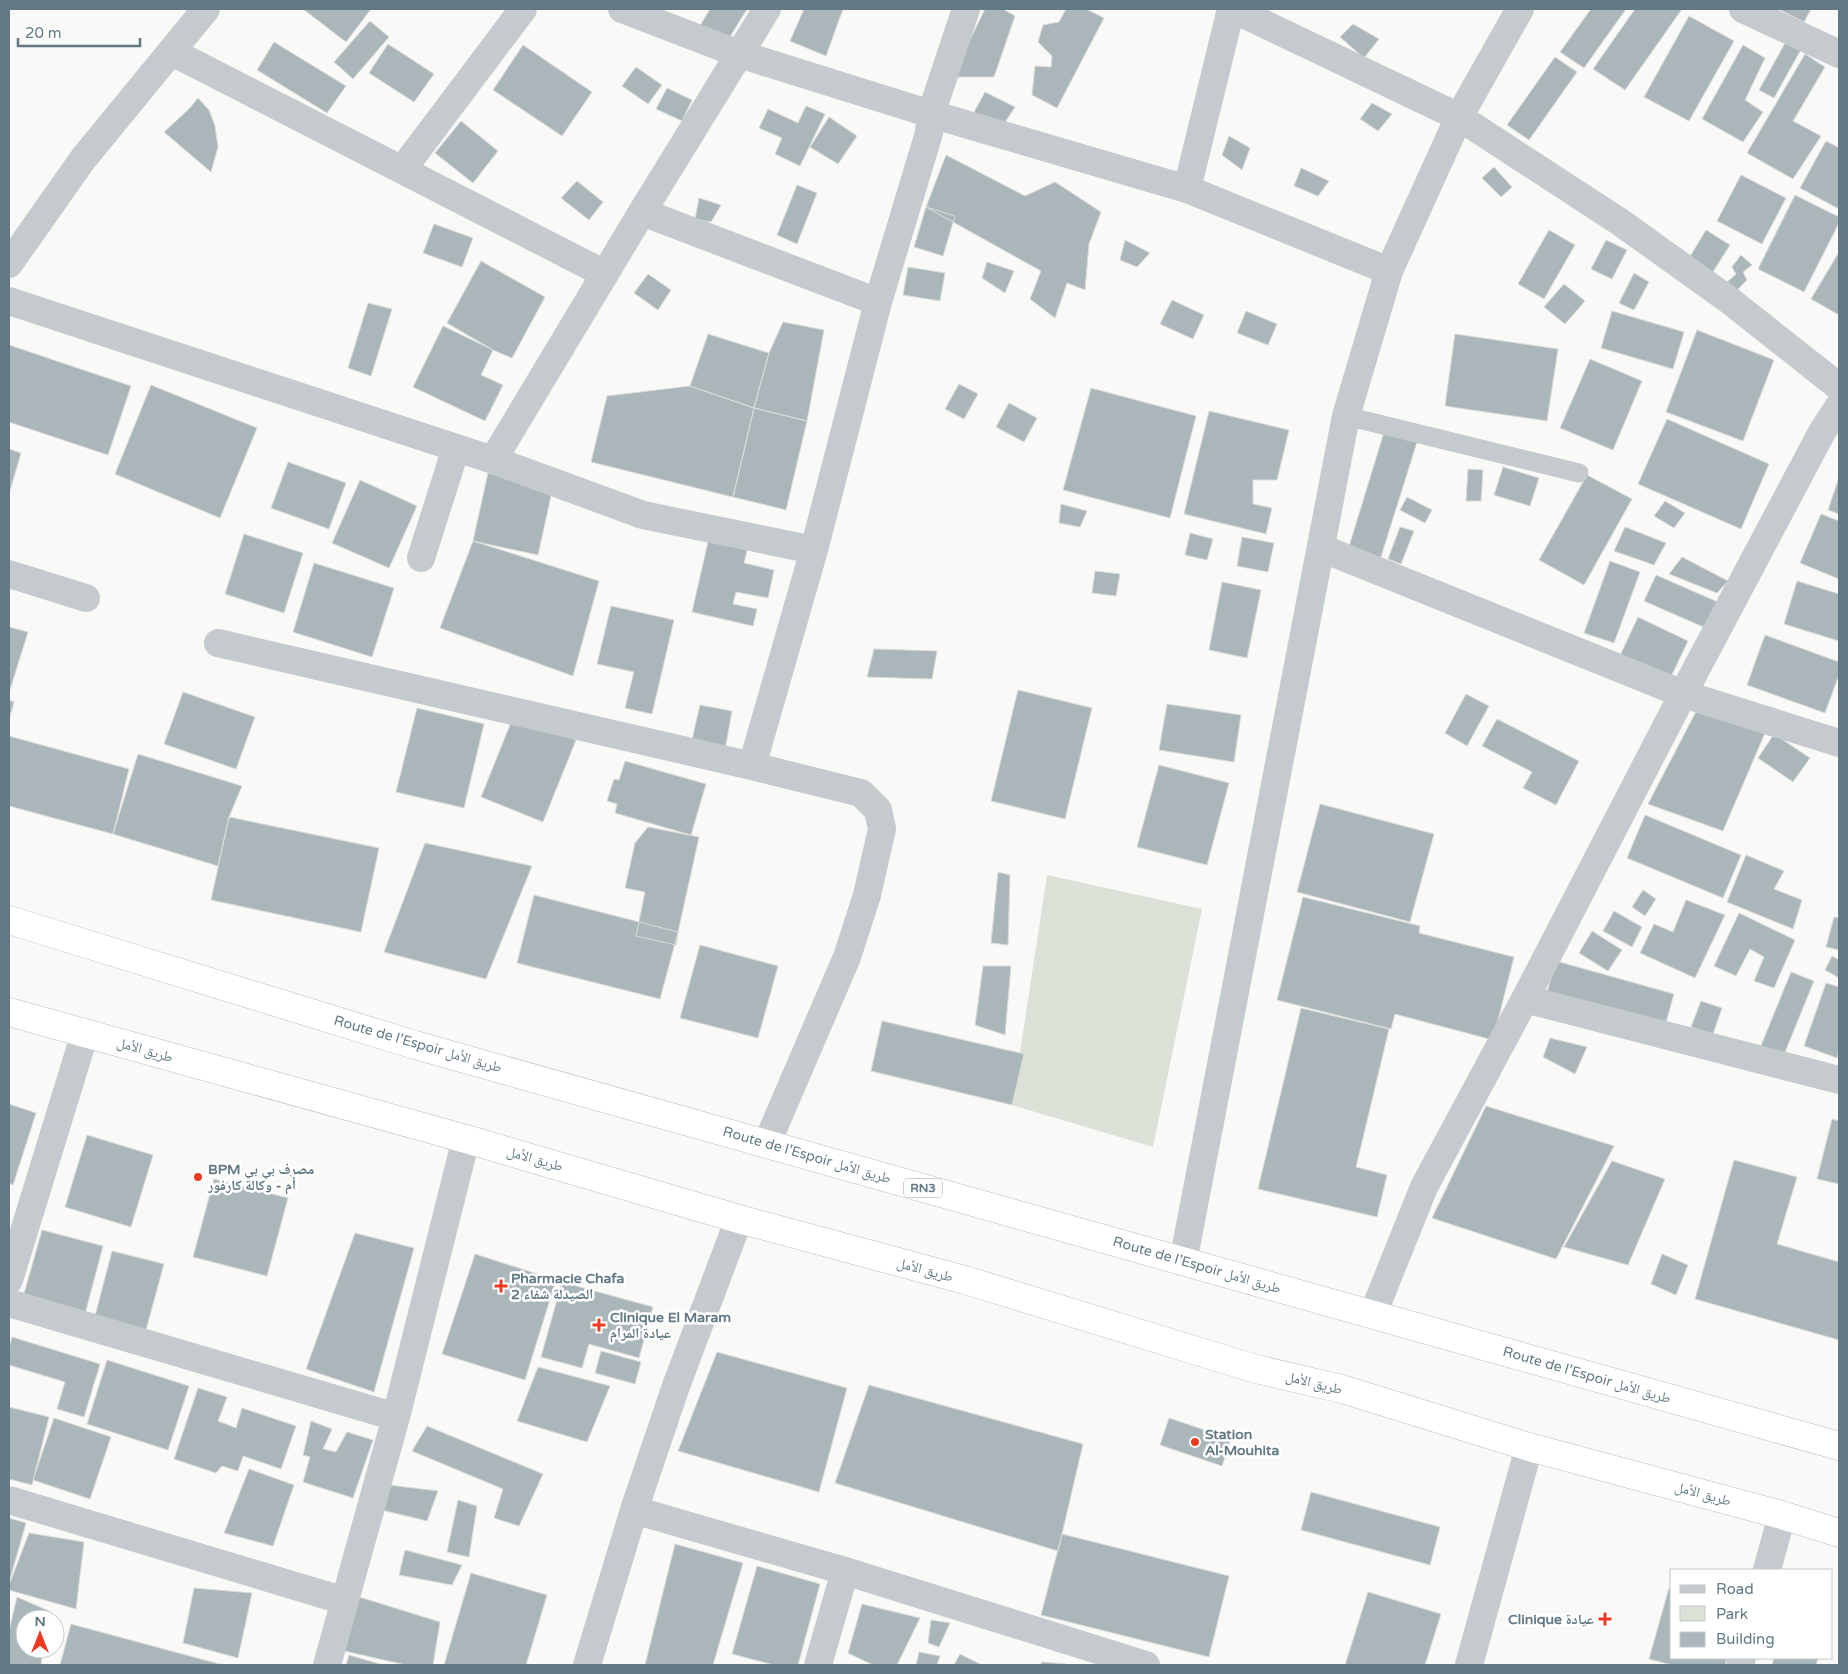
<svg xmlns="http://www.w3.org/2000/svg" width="1848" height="1674" viewBox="0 0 1848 1674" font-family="'Varela Round','Noto Naskh Arabic',sans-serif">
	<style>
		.green { fill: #dce1d7 }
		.building { fill: #aab6ba; stroke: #dbdbd9 }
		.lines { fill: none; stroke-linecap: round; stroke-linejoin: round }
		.highway-casing { stroke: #b7bcbf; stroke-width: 29 }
		.lane { stroke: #c4cacd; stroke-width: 19 }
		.street { stroke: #c4cacd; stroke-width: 28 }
		.highway { stroke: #fff; stroke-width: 28 }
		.poi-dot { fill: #ed3a23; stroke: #fff; stroke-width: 2 }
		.labels { text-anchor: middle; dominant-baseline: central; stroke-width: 5; stroke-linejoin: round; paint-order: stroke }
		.shield { fill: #fff; stroke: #91a1a8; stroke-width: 1 }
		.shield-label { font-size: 12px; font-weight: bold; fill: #627983 }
		.street-label { font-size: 14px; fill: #627983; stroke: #fff }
		.poi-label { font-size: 14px; font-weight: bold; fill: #627983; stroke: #fff; text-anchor: start }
	</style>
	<rect width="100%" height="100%" fill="#f9f9f7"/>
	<!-- green -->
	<path class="green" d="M 1047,875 L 1202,909 L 1153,1147 L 1012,1105 Z"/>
	<!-- building -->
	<path class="building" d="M 303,9 L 371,9 L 346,42 Z
		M 710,9 L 747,9 L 725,45 L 698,29 Z
		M 804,9 L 843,9 L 826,56 L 790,41 Z
		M 985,9 L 1003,9 L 1015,16 L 994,77 L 952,77 Z
		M 1066,9 L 1086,9 L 1104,18 L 1057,108 L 1032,95 L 1035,66 L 1051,67 L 1052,56 L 1038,42 L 1043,25 L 1059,22 Z
		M 1591,9 L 1626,9 L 1584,68 L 1560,52 Z
		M 1635,9 L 1682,9 L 1625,90 L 1593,69 Z
		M 1778,9 L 1811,9 L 1804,22 Z
		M 1689,16 L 1734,41 L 1689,121 L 1644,97 Z
		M 370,21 L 389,37 L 353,79 L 334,62 Z
		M 1353,24 L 1379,39 L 1364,58 L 1340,37 Z
		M 1789,36 L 1804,44 L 1774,98 L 1759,90 Z
		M 274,42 L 346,86 L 327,113 L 257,70 Z
		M 388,44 L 434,74 L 414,102 L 369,73 Z
		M 523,45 L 592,92 L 562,136 L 493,90 Z
		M 1743,45 L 1765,58 L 1745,100 L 1763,112 L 1743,142 L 1702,119 Z
		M 1805,54 L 1825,67 L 1793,121 L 1821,136 L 1793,179 L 1747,153 Z
		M 1555,57 L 1577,72 L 1529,140 L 1507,125 Z
		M 636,67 L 662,85 L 648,104 L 622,86 Z
		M 667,88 L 692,100 L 682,121 L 656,109 Z
		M 985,92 L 1015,107 L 1004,124 L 973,114 Z
		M 198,98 L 209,110 L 215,126 L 218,147 L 211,172 L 164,132 L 190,108 Z
		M 1372,103 L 1392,114 L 1378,131 L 1360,119 Z
		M 806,106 L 825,114 L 800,166 L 775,154 L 782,138 L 759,128 L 768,109 L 798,123 Z
		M 829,117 L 857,136 L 838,164 L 810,147 Z
		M 461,121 L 498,151 L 473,183 L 435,153 Z
		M 1229,136 L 1250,148 L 1242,170 L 1222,155 Z
		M 1826,141 L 1839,148 L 1839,209 L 1800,188 Z
		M 946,155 L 1025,196 L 1055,182 L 1101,212 L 1089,244 L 1085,290 L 1067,283 L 1055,318 L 1030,299 L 1041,271 L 926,207 Z
		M 1494,167 L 1512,187 L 1501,197 L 1482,178 Z
		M 1301,168 L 1329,181 L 1318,196 L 1294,186 Z
		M 1741,175 L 1786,198 L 1762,244 L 1717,221 Z
		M 577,181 L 603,202 L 589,220 L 561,198 Z
		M 797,185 L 817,193 L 797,244 L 777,235 Z
		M 1795,195 L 1839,217 L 1839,223 L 1804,292 L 1758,269 Z
		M 699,198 L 721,205 L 711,222 L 695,219 Z
		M 926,207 L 955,216 L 943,256 L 914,247 Z
		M 434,224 L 473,238 L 462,267 L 423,253 Z
		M 1549,230 L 1575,245 L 1544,299 L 1518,284 Z
		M 1706,230 L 1730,245 L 1711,275 L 1688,260 Z
		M 1125,240 L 1150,253 L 1137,267 L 1120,260 Z
		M 1606,240 L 1627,250 L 1612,279 L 1591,269 Z
		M 1839,252 L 1839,315 L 1811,299 Z
		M 1741,255 L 1752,265 L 1743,272 L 1747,280 L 1736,291 L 1725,284 L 1736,274 L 1732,267 Z
		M 481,261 L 545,297 L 512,358 L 493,350 L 447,323 Z
		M 987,262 L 1014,271 L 1005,293 L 982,278 Z
		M 908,267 L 945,273 L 940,301 L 903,295 Z
		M 1634,273 L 1649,282 L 1634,310 L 1619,303 Z
		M 648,274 L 671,290 L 658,310 L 634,293 Z
		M 1564,284 L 1585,301 L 1565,324 L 1544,307 Z
		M 1172,300 L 1204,315 L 1193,339 L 1160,324 Z
		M 368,303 L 392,309 L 371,376 L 348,368 Z
		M 1246,311 L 1277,324 L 1268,345 L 1237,333 Z
		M 1612,311 L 1684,332 L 1673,369 L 1601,348 Z
		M 783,322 L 824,330 L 807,421 L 754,408 L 769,353 Z
		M 443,326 L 493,350 L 481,375 L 503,385 L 485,421 L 413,387 Z
		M 1697,330 L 1774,360 L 1743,441 L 1666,412 Z
		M 708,334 L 769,353 L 754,408 L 690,386 Z
		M 1455,334 L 1558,349 L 1547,421 L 1445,406 Z
		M 9,345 L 131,386 L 108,455 L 9,422 Z
		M 1590,359 L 1642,381 L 1613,450 L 1560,428 Z
		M 959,384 L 978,394 L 964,419 L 945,409 Z
		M 151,385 L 257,428 L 220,518 L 115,474 Z
		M 690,386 L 754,408 L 733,497 L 591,462 L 607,396 Z
		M 1091,388 L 1196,416 L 1170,518 L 1063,490 Z
		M 1009,403 L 1037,418 L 1024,442 L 996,427 Z
		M 754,408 L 807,421 L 786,510 L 733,497 Z
		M 1209,411 L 1289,430 L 1277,480 L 1253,480 L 1253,504 L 1272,508 L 1266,534 L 1184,514 Z
		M 1667,419 L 1769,464 L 1741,529 L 1638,484 Z
		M 1385,429 L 1418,439 L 1379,563 L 1347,553 Z
		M 9,449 L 21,453 L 9,494 Z
		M 288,462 L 346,483 L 329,529 L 271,508 Z
		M 1503,467 L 1539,478 L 1530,506 L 1494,495 Z
		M 1468,469 L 1483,470 L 1481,501 L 1466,501 Z
		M 488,473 L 553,487 L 538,555 L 473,541 Z
		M 1587,475 L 1632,499 L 1584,585 L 1539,560 Z
		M 1839,477 L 1839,514 L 1828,510 Z
		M 360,480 L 417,506 L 389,568 L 332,543 Z
		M 1407,497 L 1432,510 L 1425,523 L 1400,510 Z
		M 1665,501 L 1685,513 L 1674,528 L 1654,516 Z
		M 1061,504 L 1087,511 L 1080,527 L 1059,523 Z
		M 1821,514 L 1839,521 L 1839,579 L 1800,563 Z
		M 1400,527 L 1414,531 L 1401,564 L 1388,559 Z
		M 1625,527 L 1666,543 L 1654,565 L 1614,551 Z
		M 710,533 L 749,542 L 744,563 L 774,570 L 768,598 L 736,592 L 733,604 L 757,609 L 753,626 L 692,612 Z
		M 1190,533 L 1213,539 L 1207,560 L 1185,555 Z
		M 244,534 L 303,553 L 284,613 L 225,594 Z
		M 1242,537 L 1274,543 L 1268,572 L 1237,566 Z
		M 473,541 L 599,581 L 573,676 L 440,628 Z
		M 1682,557 L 1728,581 L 1717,593 L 1669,574 Z
		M 1610,561 L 1640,572 L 1614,643 L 1584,633 Z
		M 314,563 L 394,588 L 372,657 L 293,632 Z
		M 1095,571 L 1120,574 L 1116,596 L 1092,593 Z
		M 1656,575 L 1720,603 L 1708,629 L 1644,601 Z
		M 1797,581 L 1839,594 L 1839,641 L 1784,624 Z
		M 1222,582 L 1261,590 L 1247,658 L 1209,650 Z
		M 611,606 L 674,620 L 652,714 L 625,708 L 634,672 L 597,664 Z
		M 1638,617 L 1688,641 L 1669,681 L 1619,658 Z
		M 9,627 L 28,632 L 9,693 Z
		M 1765,635 L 1839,662 L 1839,675 L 1825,713 L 1747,685 Z
		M 874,649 L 937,651 L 932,679 L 867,677 Z
		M 1018,690 L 1092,708 L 1065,819 L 991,801 Z
		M 183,692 L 255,717 L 236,769 L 164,744 Z
		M 1466,694 L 1489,706 L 1467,746 L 1445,733 Z
		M 9,700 L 14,702 L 9,720 Z
		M 1701,702 L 1768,726 L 1723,831 L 1648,804 Z
		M 1167,704 L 1241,715 L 1234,762 L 1159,750 Z
		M 700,705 L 732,711 L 725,750 L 691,744 Z
		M 417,708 L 484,724 L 464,808 L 396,792 Z
		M 514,715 L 576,740 L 543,822 L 481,797 Z
		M 1497,719 L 1579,761 L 1556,805 L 1523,788 L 1532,772 L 1482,746 Z
		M 1774,734 L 1810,758 L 1793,782 L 1758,758 Z
		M 9,736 L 129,769 L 113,834 L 9,806 Z
		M 138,754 L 242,786 L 229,817 L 218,866 L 113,834 Z
		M 625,761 L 706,784 L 691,835 L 615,813 L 617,804 L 607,801 L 614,779 L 619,780 Z
		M 1159,765 L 1229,783 L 1207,865 L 1137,847 Z
		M 1320,804 L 1434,834 L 1410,922 L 1297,892 Z
		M 1645,815 L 1741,855 L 1723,898 L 1627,858 Z
		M 229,817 L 379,848 L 361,932 L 211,900 Z
		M 648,827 L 699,837 L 678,932 L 676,945 L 636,936 L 645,892 L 625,888 L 635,843 Z
		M 425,843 L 532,866 L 486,979 L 384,952 Z
		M 1746,855 L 1784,871 L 1774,889 L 1802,900 L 1793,929 L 1727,902 Z
		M 998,872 L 1010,875 L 1008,945 L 991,943 Z
		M 1643,890 L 1656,899 L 1645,916 L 1632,907 Z
		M 534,895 L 678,932 L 660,999 L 517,963 Z
		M 1303,897 L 1420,926 L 1419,933 L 1514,957 L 1493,1040 L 1395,1014 L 1391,1029 L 1277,1000 Z
		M 1686,900 L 1725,915 L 1695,978 L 1640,953 L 1654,924 L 1673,932 Z
		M 1614,911 L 1642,927 L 1632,947 L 1603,931 Z
		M 1739,913 L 1795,940 L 1774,988 L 1754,981 L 1764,957 L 1750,949 L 1736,976 L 1714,966 Z
		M 1834,917 L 1839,918 L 1839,950 L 1826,947 Z
		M 1592,931 L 1622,950 L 1608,971 L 1579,953 Z
		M 700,945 L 778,966 L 758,1038 L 680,1018 Z
		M 1832,956 L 1839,960 L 1839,978 L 1825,970 Z
		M 1556,961 L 1674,994 L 1665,1026 L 1547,992 Z
		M 983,966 L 1011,966 L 1005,1035 L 975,1025 Z
		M 1791,972 L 1814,981 L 1783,1057 L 1760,1048 Z
		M 1826,983 L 1839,987 L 1839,1051 L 1837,1058 L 1804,1046 Z
		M 1701,1001 L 1722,1008 L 1713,1034 L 1691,1027 Z
		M 1301,1008 L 1389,1029 L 1356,1167 L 1387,1175 L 1377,1217 L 1258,1189 Z
		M 882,1021 L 1024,1054 L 1012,1105 L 871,1071 Z
		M 1550,1038 L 1587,1047 L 1575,1074 L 1543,1057 Z
		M 9,1104 L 36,1113 L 13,1185 L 9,1183 Z
		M 1486,1106 L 1614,1146 L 1556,1259 L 1432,1218 Z
		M 1832,1119 L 1839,1121 L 1839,1184 L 1817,1179 Z
		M 87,1135 L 153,1155 L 131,1227 L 65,1207 Z
		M 1734,1160 L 1797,1177 L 1777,1244 L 1839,1262 L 1839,1340 L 1695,1299 Z
		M 1612,1161 L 1665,1179 L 1628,1265 L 1564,1247 Z
		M 214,1179 L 288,1198 L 267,1276 L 193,1257 Z
		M 42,1230 L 103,1246 L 85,1314 L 23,1297 Z
		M 355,1233 L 414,1248 L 374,1392 L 306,1369 Z
		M 112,1251 L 164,1264 L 146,1330 L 95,1316 Z
		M 475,1254 L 556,1280 L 525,1380 L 442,1354 Z
		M 1662,1254 L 1688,1265 L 1676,1295 L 1651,1284 Z
		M 562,1282 L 653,1307 L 639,1358 L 589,1344 L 582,1368 L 541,1357 Z
		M 12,1337 L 100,1364 L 84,1417 L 57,1409 L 65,1382 L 9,1365 L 9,1348 Z
		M 601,1351 L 641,1362 L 635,1384 L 595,1373 Z
		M 717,1352 L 847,1388 L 819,1492 L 678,1451 Z
		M 107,1360 L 189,1386 L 168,1450 L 87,1424 Z
		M 538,1367 L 610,1386 L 587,1442 L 517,1421 Z
		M 869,1385 L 1083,1444 L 1058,1551 L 835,1483 Z
		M 198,1388 L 227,1397 L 218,1421 L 236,1428 L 242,1408 L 296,1426 L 281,1469 L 243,1456 L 238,1471 L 222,1466 L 216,1473 L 174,1459 Z
		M 9,1407 L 49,1417 L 32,1485 L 9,1479 Z
		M 54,1418 L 111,1437 L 90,1499 L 33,1480 Z
		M 1169,1418 L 1231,1439 L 1222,1466 L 1160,1445 Z
		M 311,1421 L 332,1429 L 323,1449 L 336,1452 L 347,1432 L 373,1440 L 353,1498 L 303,1482 L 310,1457 L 303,1455 Z
		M 427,1426 L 543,1474 L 519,1526 L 494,1518 L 503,1489 L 412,1451 Z
		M 249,1469 L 294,1485 L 273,1546 L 224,1533 Z
		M 389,1485 L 438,1491 L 427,1521 L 382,1510 Z
		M 1311,1492 L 1440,1527 L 1430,1565 L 1301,1530 Z
		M 458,1500 L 477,1506 L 469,1557 L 447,1552 Z
		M 9,1518 L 26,1523 L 9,1583 Z
		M 29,1533 L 84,1542 L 76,1609 L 9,1590 L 9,1585 Z
		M 1062,1534 L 1229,1576 L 1209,1657 L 1041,1615 Z
		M 675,1544 L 743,1563 L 713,1665 L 645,1665 Z
		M 405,1550 L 462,1565 L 452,1585 L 399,1575 Z
		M 757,1566 L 820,1584 L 798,1665 L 774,1665 L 732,1654 Z
		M 471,1573 L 547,1595 L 526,1665 L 444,1665 Z
		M 194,1588 L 252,1593 L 238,1658 L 183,1643 Z
		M 1669,1588 L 1672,1589 L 1672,1658 L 1727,1658 L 1725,1665 L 1672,1665 L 1649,1659 Z
		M 1368,1592 L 1441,1614 L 1425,1665 L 1345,1665 Z
		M 353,1595 L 440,1622 L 433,1665 L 406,1665 L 340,1650 Z
		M 17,1597 L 49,1611 L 48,1619 L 25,1619 L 25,1649 L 43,1649 L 41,1665 L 9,1665 L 9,1631 Z
		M 862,1604 L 920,1618 L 897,1665 L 873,1665 L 848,1653 Z
		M 931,1620 L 950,1623 L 939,1647 L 928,1643 Z
		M 71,1624 L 223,1665 L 60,1665 Z
		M 919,1652 L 940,1656 L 937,1665 L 916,1665 Z
		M 960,1654 L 982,1665 L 954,1665 Z
		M 349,1655 L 383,1665 L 346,1665 Z
		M 1774,1658 L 1818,1658 L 1816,1665 L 1772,1665 Z
		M 1042,1662 L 1066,1664 L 1040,1665 Z"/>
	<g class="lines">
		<!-- highway casing -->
		<g class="highway-casing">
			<path id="highway" d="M 9,920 L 415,1045 L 1839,1446
				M 9,1012 L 466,1139 L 739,1219 L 965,1280 L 1256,1369 L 1342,1389 L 1529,1447 L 1782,1515 L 1839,1533"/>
		</g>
		<!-- lane -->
		<path class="lane" d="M 1346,416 L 1579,473"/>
		<!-- street -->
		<path class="street" d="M 622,9 L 739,54 L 931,114 L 929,133 L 878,302 L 814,550 L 752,766
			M 966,9 L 931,114 L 1187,189 L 1389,271
			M 1233,9 L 1459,117 L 1620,222 L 1729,300 L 1839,387
			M 1743,9 L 1839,54
			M 172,52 L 605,274
			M 402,170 L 523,9
			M 1187,189 L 1231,9
			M 642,212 L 878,302
			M 9,264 L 83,159 L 206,9
			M 9,301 L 493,460 L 643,515 L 814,550
			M 493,460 L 642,212 L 767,9
			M 1321,548 L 1683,694 L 1839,743
			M 421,558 L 456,448
			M 9,574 L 86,598
			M 218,643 L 752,766 L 861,793 L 878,810 L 882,829 L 867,895 L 847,957 L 767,1143
			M 1525,999 L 1839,1080
			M 1183,1262 L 1346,416 L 1389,271 L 1459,117 L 1520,9
			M 9,1280 L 85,1033
			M 9,1303 L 396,1417
			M 1373,1314 L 1424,1187 L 1525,999 L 1683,694 L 1822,432 L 1839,406
			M 9,1500 L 345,1601
			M 634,1510 L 845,1571 L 1146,1665
			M 1767,1570 L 1782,1515
			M 327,1665 L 396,1417 L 466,1139
			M 587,1665 L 634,1510 L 676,1386 L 739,1219
			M 818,1665 L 845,1571
			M 1469,1665 L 1529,1447
			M 1740,1665 L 1742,1658"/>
		<!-- highway -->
		<use href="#highway" class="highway"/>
	</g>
	<!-- markers -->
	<g class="poi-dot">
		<circle cx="198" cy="1177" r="5"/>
		<path d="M498.5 1278.5h5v5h5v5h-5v5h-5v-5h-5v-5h5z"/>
		<path d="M596.5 1317.5h5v5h5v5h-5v5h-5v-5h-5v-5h5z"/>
		<circle cx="1195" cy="1442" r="5"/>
		<path d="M1602.5 1611.5h5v5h5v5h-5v5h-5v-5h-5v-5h5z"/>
	</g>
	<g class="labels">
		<!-- shield labels -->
		<rect class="shield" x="904" y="1178.5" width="38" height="19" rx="4"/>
		<g class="shield-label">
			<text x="923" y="1188">RN3</text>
		</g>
		<!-- street labels -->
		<g class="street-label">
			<text transform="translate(418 1044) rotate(16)">Route de l’Espoir طريق الأمل</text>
			<text transform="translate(145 1050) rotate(16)">طريق الأمل</text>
			<text transform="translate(807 1155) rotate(16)">Route de l’Espoir طريق الأمل</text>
			<text transform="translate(535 1159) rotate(16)">طريق الأمل</text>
			<text transform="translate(1197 1265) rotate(16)">Route de l’Espoir طريق الأمل</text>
			<text transform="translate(925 1270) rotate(15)">طريق الأمل</text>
			<text transform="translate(1587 1375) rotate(16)">Route de l’Espoir طريق الأمل</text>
			<text transform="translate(1314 1383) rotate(14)">طريق الأمل</text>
			<text transform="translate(1703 1494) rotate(15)">طريق الأمل</text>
		</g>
		<!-- poi labels -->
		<g class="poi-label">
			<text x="208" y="1169">BPM مصرف بي بي<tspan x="208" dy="16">أم - وكالة كارفور</tspan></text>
			<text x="511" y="1278">Pharmacie Chafa<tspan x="511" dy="16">2 الصيدلة شفاء</tspan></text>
			<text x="610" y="1317">Clinique El Maram<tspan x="610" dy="16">عيادة المرام</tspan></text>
			<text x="1205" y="1434">Station<tspan x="1205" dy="16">Al-Mouhita</tspan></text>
			<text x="1594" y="1619" text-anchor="end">Clinique عيادة</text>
		</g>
	</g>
	<!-- border -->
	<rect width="1848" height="1674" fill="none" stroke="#627983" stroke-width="20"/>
	<!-- legend -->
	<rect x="1670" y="1569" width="162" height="90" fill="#ffffff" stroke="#c0c9cd"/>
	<rect x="1680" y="1585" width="25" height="8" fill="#c4cacd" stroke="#c0c9cd"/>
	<text x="1716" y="1594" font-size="15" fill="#627983">Road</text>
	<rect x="1680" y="1606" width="25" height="15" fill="#dce1d7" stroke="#c0c9cd"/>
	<text x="1716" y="1619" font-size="15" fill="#627983">Park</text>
	<rect x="1680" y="1632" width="25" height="15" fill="#aab6ba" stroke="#c0c9cd"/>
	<text x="1716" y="1644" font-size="15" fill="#627983">Building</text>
	<!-- north arrow -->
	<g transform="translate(40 1634)"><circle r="24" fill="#ffffff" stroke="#c0c9cd"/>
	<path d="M0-4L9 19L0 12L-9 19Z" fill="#ed3a23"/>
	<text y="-8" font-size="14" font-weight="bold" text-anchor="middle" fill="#627983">N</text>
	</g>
	<!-- scale -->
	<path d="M18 38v8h122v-8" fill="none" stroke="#627983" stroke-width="2.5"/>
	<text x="25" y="38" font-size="15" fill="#627983" stroke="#ffffff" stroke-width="4" paint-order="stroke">20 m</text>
</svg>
